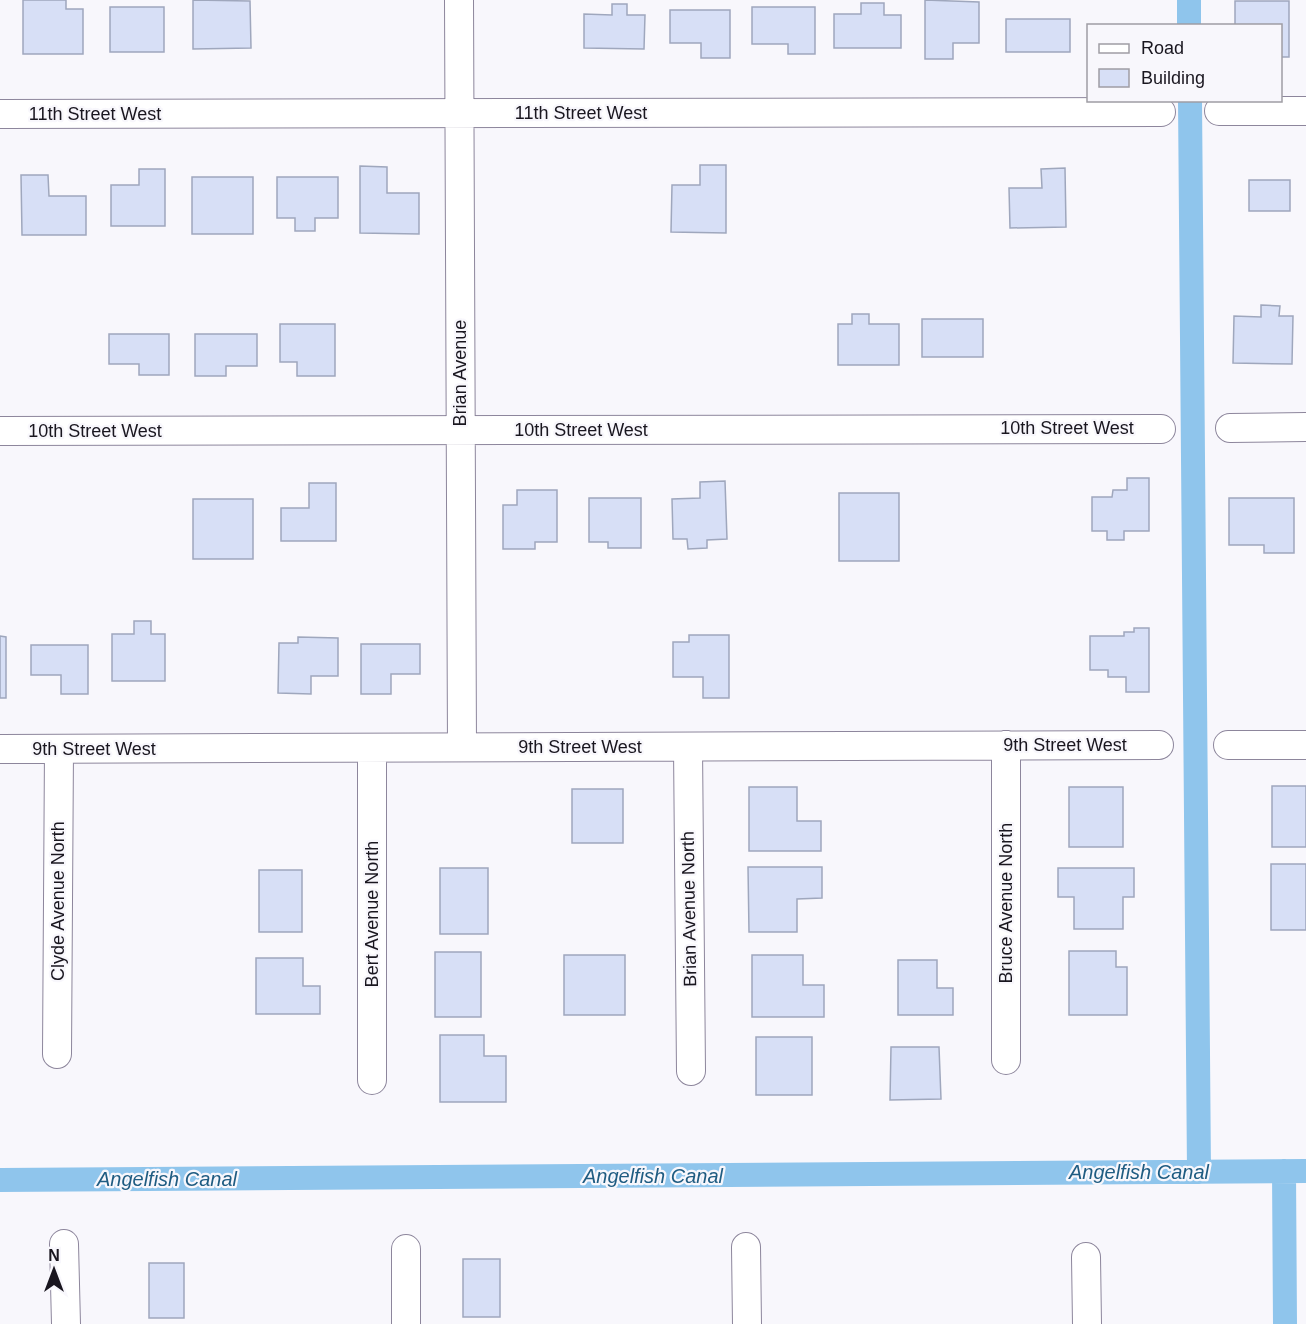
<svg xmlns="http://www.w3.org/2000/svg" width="1306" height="1324" viewBox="0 0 1306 1324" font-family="Helvetica,sans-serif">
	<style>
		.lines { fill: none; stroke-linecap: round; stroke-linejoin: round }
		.canal { stroke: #8fc5ec; stroke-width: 24 }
		.building { fill: #d7dff6; stroke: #9fa7bd; stroke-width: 1.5 }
		.minor-casing { stroke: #8d869c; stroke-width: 30 }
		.minor { stroke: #fff; stroke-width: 28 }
		.labels { text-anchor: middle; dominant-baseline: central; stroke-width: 4.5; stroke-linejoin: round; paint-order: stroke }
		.street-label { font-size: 18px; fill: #19161f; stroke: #f8f7fc }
		.water-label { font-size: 20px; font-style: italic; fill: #1f5c82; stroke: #f8f7fc }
	</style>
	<rect width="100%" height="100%" fill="#f8f7fc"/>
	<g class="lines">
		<!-- canal -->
		<path class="canal" d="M 1189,0 L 1189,26
			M 1190,100 L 1199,1172
			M 1284,1171 L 1285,1324
			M 0,1180 L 1306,1171"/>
	</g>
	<!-- building -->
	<path class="building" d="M 23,0 L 66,0 L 66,9 L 83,9 L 83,54 L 23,54 Z
		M 193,0 L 250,1 L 251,48 L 193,49 Z
		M 925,0 L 979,2 L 979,43 L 953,43 L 953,59 L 925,59 Z
		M 1235,1 L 1289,1 L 1289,57 L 1280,57 L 1280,26 L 1235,26 Z
		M 861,3 L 884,3 L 884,15 L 901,15 L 901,48 L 834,48 L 834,14 L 861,14 Z
		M 612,4 L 627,4 L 627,15 L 645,15 L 644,49 L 584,48 L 584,14 L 612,15 Z
		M 110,7 L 164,7 L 164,52 L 110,52 Z
		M 752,7 L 815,7 L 815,54 L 788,54 L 788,44 L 752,44 Z
		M 670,10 L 730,10 L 730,58 L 701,58 L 701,43 L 670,43 Z
		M 1006,19 L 1070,19 L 1070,52 L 1006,52 Z
		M 700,165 L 726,165 L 726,233 L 671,232 L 672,185 L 700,185 Z
		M 360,166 L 387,167 L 387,193 L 419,193 L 419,234 L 360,233 Z
		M 1065,168 L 1066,227 L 1010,228 L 1009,188 L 1042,188 L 1041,169 Z
		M 139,169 L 165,169 L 165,226 L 111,226 L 111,185 L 139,185 Z
		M 21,175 L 48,175 L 49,196 L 86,196 L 86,235 L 22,235 Z
		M 192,177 L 253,177 L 253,234 L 192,234 Z
		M 277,177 L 338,177 L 338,218 L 315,218 L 315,231 L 295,231 L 295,218 L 277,218 Z
		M 1249,180 L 1290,180 L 1290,211 L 1249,211 Z
		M 1261,305 L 1280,306 L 1279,316 L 1293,316 L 1292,364 L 1233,363 L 1234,316 L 1261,317 Z
		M 852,314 L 869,314 L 869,324 L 899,324 L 899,365 L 838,365 L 838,324 L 852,324 Z
		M 922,319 L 983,319 L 983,357 L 922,357 Z
		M 280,324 L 335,324 L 335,376 L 297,376 L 297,362 L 280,362 Z
		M 109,334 L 169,334 L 169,375 L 139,375 L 139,364 L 109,364 Z
		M 195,334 L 257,334 L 257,366 L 226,366 L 226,376 L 195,376 Z
		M 1127,478 L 1149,478 L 1149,531 L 1124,531 L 1124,540 L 1107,540 L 1107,531 L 1092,531 L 1092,497 L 1112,497 L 1113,490 L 1127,490 Z
		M 725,481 L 727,539 L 707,540 L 707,548 L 688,549 L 687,539 L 673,539 L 672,499 L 700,498 L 700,482 Z
		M 309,483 L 336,483 L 336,541 L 281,541 L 281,508 L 309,508 Z
		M 517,490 L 557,490 L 557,542 L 535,542 L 535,549 L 503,549 L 503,505 L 517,505 Z
		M 839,493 L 899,493 L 899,561 L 839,561 Z
		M 589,498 L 641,498 L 641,548 L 608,548 L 608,542 L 589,542 Z
		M 1229,498 L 1294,498 L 1294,553 L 1264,553 L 1264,545 L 1229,545 Z
		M 193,499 L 253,499 L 253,559 L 193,559 Z
		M 134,621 L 151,621 L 151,634 L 165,634 L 165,681 L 112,681 L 112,634 L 134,634 Z
		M 1134,628 L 1149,628 L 1149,692 L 1126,692 L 1126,677 L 1108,677 L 1108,670 L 1090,670 L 1090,636 L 1124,636 L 1124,632 L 1134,632 Z
		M 689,635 L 729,635 L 729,698 L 703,698 L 703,677 L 673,677 L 673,642 L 689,642 Z
		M 0,636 L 6,637 L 6,698 L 0,698 Z
		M 298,637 L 338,638 L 338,676 L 311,676 L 311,694 L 278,693 L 279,643 L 298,643 Z
		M 361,644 L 420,644 L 420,674 L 391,674 L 391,694 L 361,694 Z
		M 31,645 L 88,645 L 88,694 L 61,694 L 61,675 L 31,675 Z
		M 1272,786 L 1306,786 L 1306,847 L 1272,847 Z
		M 749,787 L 797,787 L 797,821 L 821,821 L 821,851 L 749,851 Z
		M 1069,787 L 1123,787 L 1123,847 L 1069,847 Z
		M 572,789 L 623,789 L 623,843 L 572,843 Z
		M 1271,864 L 1306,864 L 1306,930 L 1271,930 Z
		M 748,867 L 822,867 L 822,898 L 797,899 L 797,932 L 749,932 Z
		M 440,868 L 488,868 L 488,934 L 440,934 Z
		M 1058,868 L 1134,868 L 1134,897 L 1123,897 L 1123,929 L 1074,929 L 1074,897 L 1058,897 Z
		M 259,870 L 302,870 L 302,932 L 259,932 Z
		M 1069,951 L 1116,951 L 1116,967 L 1127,967 L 1127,1015 L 1069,1015 Z
		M 435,952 L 481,952 L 481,1017 L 435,1017 Z
		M 564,955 L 625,955 L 625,1015 L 564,1015 Z
		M 752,955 L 803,955 L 803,985 L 824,985 L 824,1017 L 752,1017 Z
		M 256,958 L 303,958 L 303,986 L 320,986 L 320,1014 L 256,1014 Z
		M 898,960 L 937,960 L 937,988 L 953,988 L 953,1015 L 898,1015 Z
		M 440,1035 L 484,1035 L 484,1056 L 506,1056 L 506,1102 L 440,1102 Z
		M 756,1037 L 812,1037 L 812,1095 L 756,1095 Z
		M 891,1047 L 939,1047 L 941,1099 L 890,1100 Z
		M 463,1259 L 500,1259 L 500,1317 L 463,1317 Z
		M 149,1263 L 184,1263 L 184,1318 L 149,1318 Z"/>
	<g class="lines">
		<!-- minor casing -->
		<g class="minor-casing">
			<path id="minor" d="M 459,0 L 462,747
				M 1219,111 L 1306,111
				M 0,114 L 1161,112
				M 1230,428 L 1306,427
				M 0,431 L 1161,429
				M 1006,745 L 1006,1060
				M 1228,745 L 1306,745
				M 688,747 L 691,1071
				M 372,748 L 372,1080
				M 0,749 L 1159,745
				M 57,1054 L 59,749
				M 64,1244 L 66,1324
				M 746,1247 L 747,1324
				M 1086,1257 L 1087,1324
				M 406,1324 L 406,1249"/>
		</g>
		<!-- minor -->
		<use href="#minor" class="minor"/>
	</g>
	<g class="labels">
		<!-- street labels -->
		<g class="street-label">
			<text x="581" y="113">11th Street West</text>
			<text x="95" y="114">11th Street West</text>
			<text transform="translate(460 373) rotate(-90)">Brian Avenue</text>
			<text x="1067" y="428">10th Street West</text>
			<text x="581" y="430">10th Street West</text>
			<text x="95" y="431">10th Street West</text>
			<text x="1065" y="745">9th Street West</text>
			<text x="580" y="747">9th Street West</text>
			<text x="94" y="749">9th Street West</text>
			<text transform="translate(58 901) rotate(-90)">Clyde Avenue North</text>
			<text transform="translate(1006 903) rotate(-90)">Bruce Avenue North</text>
			<text transform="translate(689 909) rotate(-91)">Brian Avenue North</text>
			<text transform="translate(372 914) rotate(-90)">Bert Avenue North</text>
		</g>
		<!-- water labels -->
		<g class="water-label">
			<text x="1139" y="1172">Angelfish Canal</text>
			<text x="653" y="1176">Angelfish Canal</text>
			<text x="167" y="1179">Angelfish Canal</text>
		</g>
	</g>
	<!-- legend -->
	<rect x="1087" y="24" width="195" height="78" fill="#f8f7fc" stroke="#9f9da4" stroke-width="1.5"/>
	<rect x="1099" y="44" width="30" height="9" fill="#ffffff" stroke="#9f9da4" stroke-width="1.5"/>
	<text x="1141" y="54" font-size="18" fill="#19161f">Road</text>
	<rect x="1099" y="69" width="30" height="18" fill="#d7dff6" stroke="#9f9da4" stroke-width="1.5"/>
	<text x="1141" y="84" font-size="18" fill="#19161f">Building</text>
	<!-- north arrow -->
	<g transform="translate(54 1270)" stroke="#f8f7fc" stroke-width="4.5" paint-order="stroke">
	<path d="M0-4.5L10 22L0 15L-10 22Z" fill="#19161f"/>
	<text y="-9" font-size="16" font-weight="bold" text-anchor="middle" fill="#19161f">N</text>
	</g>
</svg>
